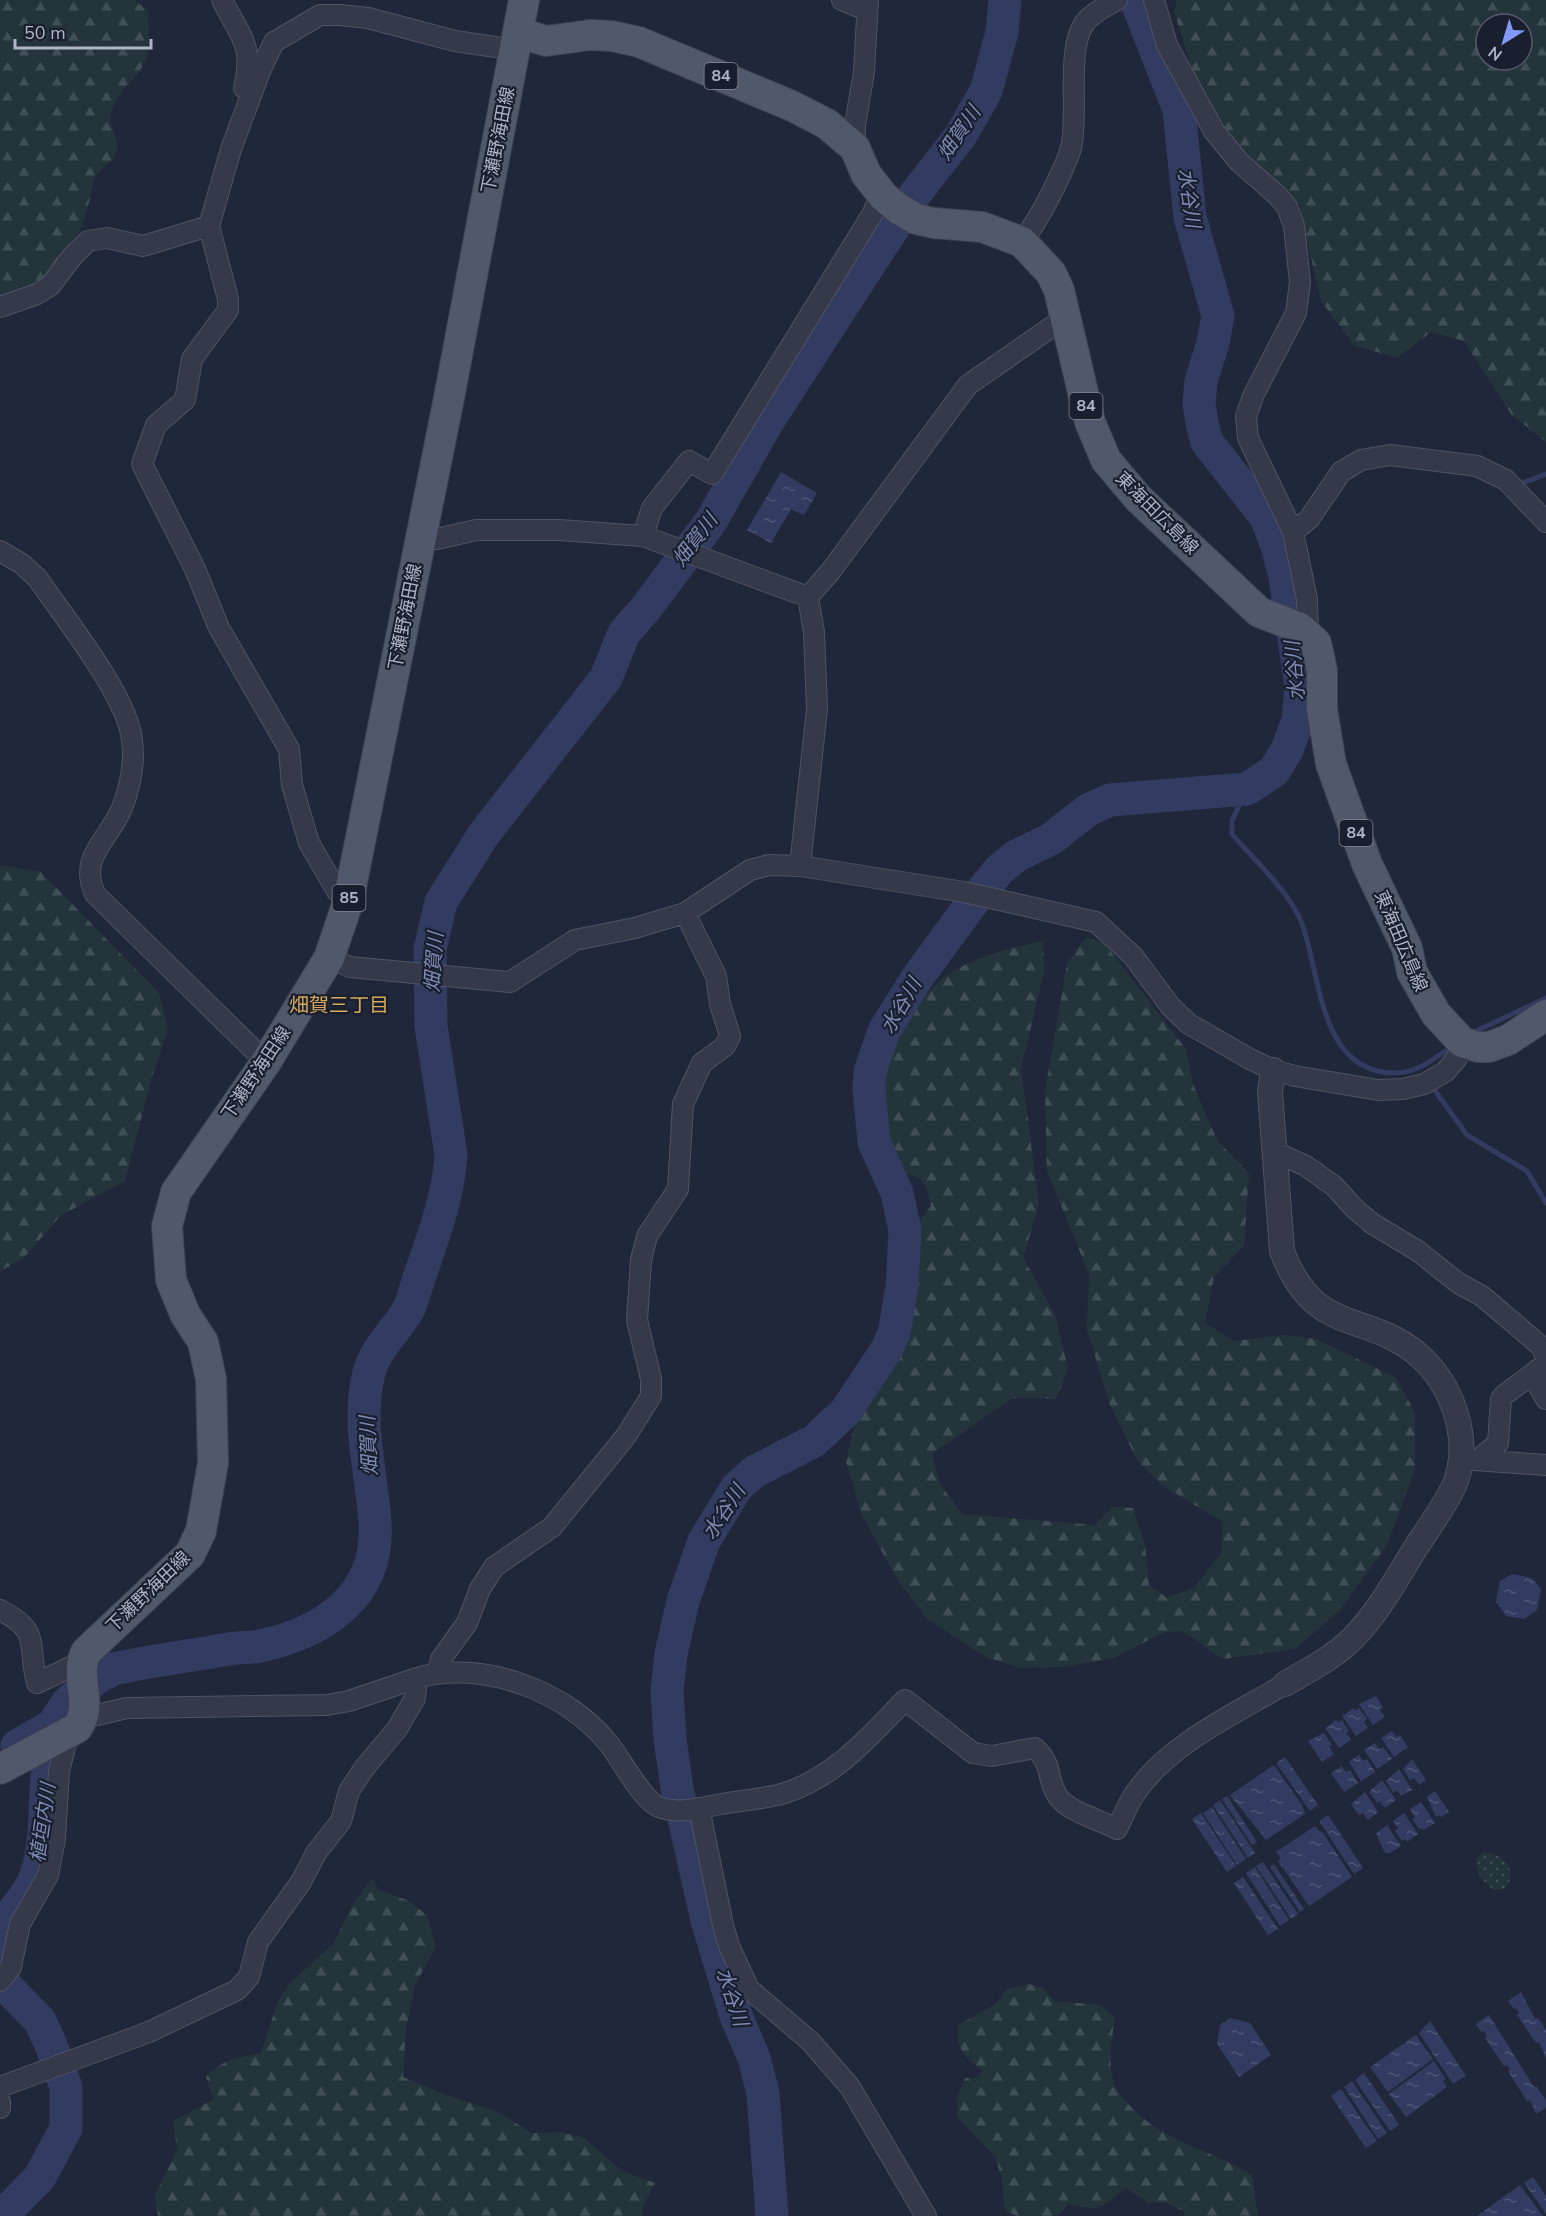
<svg xmlns="http://www.w3.org/2000/svg" width="1546" height="2216" viewBox="0 0 1546 2216" font-family="'Nunito Sans','Noto Sans JP',sans-serif">
	<style>
		.green { fill: url(#green-dots) }
		.forest { fill: url(#forest-firs); fill-rule: evenodd }
		.water { fill: url(#water-ripples) }
		.lines { fill: none; stroke-linecap: round; stroke-linejoin: round }
		.stream { stroke: #323c60; stroke-width: 5 }
		.river { stroke: #323c60; stroke-width: 33 }
		.minor-casing { stroke: #4f5465; stroke-width: 22 }
		.tertiary-casing { stroke: #4f5465; stroke-width: 26 }
		.primary-casing { stroke: #3e4254; stroke-width: 32 }
		.minor { stroke: #35394a; stroke-width: 20 }
		.tertiary { stroke: #35394a; stroke-width: 24 }
		.primary { stroke: #52586b; stroke-width: 30 }
		.labels { text-anchor: middle; dominant-baseline: central; stroke-width: 4.5; stroke-linejoin: round; paint-order: stroke }
		.shield { fill: #1a1f2f; stroke: #828799; stroke-width: 1.5 }
		.shield-label { font-size: 16px; font-weight: bold; fill: #afb4c7 }
		.street-label { font-size: 18px; fill: #afb4c7; stroke: #1a1f2f }
		.water-label { font-size: 20px; font-style: italic; fill: #7e8bb4; stroke: #1a1f2f }
		.neighbourhood-label { font-size: 20px; fill: #d6a95b; stroke: #1a1f2f }
	</style>
	<defs>
		<pattern id="green-dots" width="8" height="8" patternUnits="userSpaceOnUse" patternTransform="scale(1.5)"><rect width="8" height="8" fill="#23343b"/><path d="M2 2h.1M6 6h.1" fill="none" stroke="#404f56" stroke-width="1.8" stroke-linecap="round"/></pattern>
		<pattern id="forest-firs" width="22" height="20" patternUnits="userSpaceOnUse" patternTransform="scale(1.5)"><rect width="22" height="20" fill="#23343b"/><path d="M5 1l3.5 6h-7zM16 11l3.5 6h-7z" fill="#404f56"/></pattern>
		<pattern id="water-ripples" width="26" height="14" patternUnits="userSpaceOnUse" patternTransform="scale(1.5)"><rect width="26" height="14" fill="#323c60"/><path d="M2 4q2-2 4 0t4 0M15 11q2-2 4 0t4 0" fill="none" stroke="#4d5675"/></pattern>
	</defs>
	<rect width="100%" height="100%" fill="#21273a"/>
	<!-- green -->
	<path class="green" d="M 1484,1852 C 1504,1853 1520,1873 1504,1889 L 1493,1890 C 1482,1880 1474,1872 1477,1857 Z"/>
	<!-- forest -->
	<path class="forest" d="M 0,0 L 134,0 L 148,10 C 148,24 150,41 147,56 C 142,77 114,91 111,114 C 109,125 118,138 117,150 C 115,163 99,167 95,178 C 91,189 90,202 86,213 C 73,257 44,286 0,299 Z
		M 1177,0 L 1546,0 L 1546,442 L 1511,414 L 1464,341 L 1431,332 L 1397,358 L 1354,345 L 1321,301 L 1299,205 L 1251,159 L 1228,145 L 1195,79 L 1174,11 ZM 1486,24 L 1522,24 L 1522,60 L 1486,60 Z
		M 0,865 L 41,872 L 159,993 L 168,1029 L 152,1077 L 125,1181 L 60,1216 L 23,1259 L 0,1271 Z
		M 1086,937 L 1106,945 L 1186,1049 L 1193,1084 L 1217,1140 L 1249,1173 L 1244,1246 L 1214,1277 L 1205,1323 L 1234,1341 L 1284,1335 L 1316,1339 L 1395,1377 L 1415,1412 L 1415,1469 L 1387,1545 L 1340,1610 L 1295,1649 L 1222,1659 L 1183,1631 L 1165,1632 L 1113,1658 L 1063,1667 L 1020,1668 L 986,1657 L 927,1619 L 897,1579 L 861,1513 L 846,1462 L 857,1414 L 881,1372 L 883,1333 L 906,1287 L 906,1239 L 931,1206 C 924,1165 913,1182 884,1166 C 881,1154 875,1139 875,1126 C 875,1077 902,1012 941,980 C 970,957 1008,949 1043,941 L 1044,972 L 1021,1068 L 1039,1204 L 1023,1258 L 1055,1314 L 1068,1369 L 1056,1399 L 1012,1398 L 932,1454 L 940,1484 L 962,1514 L 1095,1525 L 1112,1507 L 1133,1508 L 1145,1545 L 1149,1585 L 1166,1597 L 1194,1588 L 1221,1553 L 1223,1522 L 1163,1486 L 1137,1460 L 1110,1405 L 1087,1330 L 1089,1274 L 1047,1171 L 1045,1091 L 1067,964 Z
		M 372,1878 L 379,1890 L 407,1900 L 427,1915 L 436,1947 L 415,1985 L 406,2029 L 403,2077 L 441,2093 L 496,2111 L 532,2133 L 560,2132 L 584,2138 L 622,2171 L 655,2183 L 644,2204 L 642,2216 L 158,2216 L 155,2195 L 177,2149 L 173,2121 L 214,2099 L 206,2077 C 221,2060 239,2057 261,2053 L 278,2001 L 291,1982 L 334,1943 L 352,1905 Z
		M 1029,1984 L 1044,1988 L 1054,2001 L 1100,2005 L 1115,2017 C 1112,2038 1107,2066 1115,2086 C 1117,2091 1123,2097 1126,2101 C 1158,2141 1210,2149 1252,2175 L 1258,2216 L 1185,2216 L 1183,2211 L 1167,2203 L 1148,2203 L 1127,2188 C 1098,2207 1106,2213 1069,2204 L 1058,2216 L 1017,2216 L 1005,2211 L 1002,2180 L 996,2158 L 957,2117 L 957,2099 L 965,2078 L 976,2078 L 982,2071 C 964,2055 956,2051 958,2025 L 994,2005 L 1007,1989 Z"/>
	<!-- water -->
	<path class="water" d="M 781,472 L 817,493 L 804,515 L 791,509 L 771,543 L 747,530 Z
		M 1512,1574 L 1532,1578 L 1541,1589 L 1537,1610 L 1524,1619 L 1506,1616 L 1496,1602 L 1500,1581 Z
		M 1376,1696 L 1383,1707 L 1380,1710 L 1385,1717 L 1373,1725 L 1359,1704 Z
		M 1354,1708 L 1355,1711 L 1359,1708 L 1367,1719 L 1364,1722 L 1368,1728 L 1356,1736 L 1342,1716 Z
		M 1336,1720 L 1338,1722 L 1342,1720 L 1349,1731 L 1346,1733 L 1351,1740 L 1339,1748 L 1325,1728 Z
		M 1392,1731 L 1396,1737 L 1400,1735 L 1408,1747 L 1394,1757 L 1381,1738 Z
		M 1324,1733 L 1332,1745 L 1329,1747 L 1334,1754 L 1322,1762 L 1308,1741 Z
		M 1375,1743 L 1379,1749 L 1383,1747 L 1392,1759 L 1377,1769 L 1364,1750 Z
		M 1359,1755 L 1363,1761 L 1367,1759 L 1375,1772 L 1361,1781 L 1349,1762 Z
		M 1285,1757 L 1318,1805 L 1310,1811 L 1276,1763 Z
		M 1412,1759 L 1426,1780 L 1419,1785 L 1414,1778 L 1410,1780 L 1403,1769 Z
		M 1274,1765 L 1302,1805 L 1305,1814 L 1266,1840 L 1230,1795 Z
		M 1342,1766 L 1346,1772 L 1350,1770 L 1358,1783 L 1344,1792 L 1331,1773 Z
		M 1399,1769 L 1412,1790 L 1401,1796 L 1397,1790 L 1393,1793 L 1386,1781 Z
		M 1382,1780 L 1396,1800 L 1385,1808 L 1380,1801 L 1377,1803 L 1369,1792 Z
		M 1435,1791 L 1449,1812 L 1441,1817 L 1439,1815 L 1436,1817 L 1427,1797 Z
		M 1365,1792 L 1378,1812 L 1368,1820 L 1363,1813 L 1359,1815 L 1351,1804 Z
		M 1227,1796 L 1257,1842 L 1252,1845 L 1222,1799 Z
		M 1220,1800 L 1255,1853 L 1248,1858 L 1213,1805 Z
		M 1421,1802 L 1435,1823 L 1423,1830 L 1422,1828 L 1419,1829 L 1412,1819 L 1415,1817 L 1410,1809 Z
		M 1212,1807 L 1246,1859 L 1237,1865 L 1203,1813 Z
		M 1201,1813 L 1236,1866 L 1227,1872 L 1192,1819 Z
		M 1404,1813 L 1418,1834 L 1407,1842 L 1405,1839 L 1402,1841 L 1395,1831 L 1398,1828 L 1393,1821 Z
		M 1328,1815 L 1363,1868 L 1354,1874 L 1319,1821 Z
		M 1387,1825 L 1401,1846 L 1390,1853 L 1385,1853 L 1376,1833 Z
		M 1315,1826 L 1320,1832 L 1322,1831 L 1352,1877 L 1309,1906 L 1278,1861 L 1281,1858 L 1276,1852 Z
		M 1263,1862 L 1298,1914 L 1291,1919 L 1256,1866 Z
		M 1274,1864 L 1304,1909 L 1300,1912 L 1270,1867 Z
		M 1255,1867 L 1289,1920 L 1280,1926 L 1246,1873 Z
		M 1243,1877 L 1278,1929 L 1268,1935 L 1234,1883 Z
		M 1521,1992 L 1535,2019 L 1538,2018 L 1546,2030 L 1546,2058 L 1539,2042 L 1536,2043 L 1517,2015 L 1519,2013 L 1516,2008 L 1514,2009 L 1508,2001 Z
		M 1489,2015 L 1534,2087 L 1536,2086 L 1546,2100 L 1546,2108 L 1536,2114 L 1530,2100 L 1527,2101 L 1508,2071 L 1510,2070 L 1507,2065 L 1504,2066 L 1485,2038 L 1487,2036 L 1484,2031 L 1481,2032 L 1476,2024 Z
		M 1230,2018 L 1250,2023 L 1271,2055 L 1239,2077 L 1217,2044 L 1220,2025 Z
		M 1430,2021 L 1466,2076 L 1453,2084 L 1419,2033 Z
		M 1416,2035 L 1433,2059 L 1388,2092 L 1370,2067 Z
		M 1434,2061 L 1446,2079 L 1443,2081 L 1447,2087 L 1406,2117 L 1389,2094 Z
		M 1364,2073 L 1399,2125 L 1390,2131 L 1355,2080 Z
		M 1352,2081 L 1387,2133 L 1378,2139 L 1344,2087 Z
		M 1341,2089 L 1377,2141 L 1366,2148 L 1331,2096 Z
		M 1533,2177 L 1546,2196 L 1546,2214 L 1524,2183 Z
		M 1520,2185 L 1543,2216 L 1477,2216 Z"/>
	<g class="lines">
		<!-- stream -->
		<path class="stream" d="M 1517,485 L 1546,474
			M 1281,559 L 1291,548
			M 1247,789 L 1232,821 L 1232,834 C 1254,860 1291,893 1302,924 C 1319,969 1319,1054 1374,1070 C 1387,1074 1403,1074 1415,1069 C 1429,1064 1442,1053 1454,1045
			M 1472,1033 L 1546,998
			M 1431,1085 L 1467,1135 L 1527,1171 L 1546,1203"/>
		<!-- river -->
		<path class="river" d="M 17,1746 L 53,1725 L 67,1703 L 95,1679 L 113,1669 C 151,1661 190,1656 229,1649 C 239,1647 250,1648 260,1646 C 325,1632 380,1595 375,1522 C 372,1474 356,1422 369,1373 C 375,1349 394,1333 407,1312 C 413,1302 415,1289 419,1278 C 433,1237 448,1199 451,1155 L 431,1026 L 430,949 L 441,902 L 484,834 L 606,678 L 624,633 L 646,608 L 711,521 L 767,423 L 830,325 L 916,193 L 961,135 L 986,91 L 1002,32 L 1005,0
			M 0,1947 C 1,1914 25,1905 35,1878 C 45,1850 45,1819 46,1790 C 47,1769 51,1747 53,1725
			M 0,1967 L 6,1986 L 40,2021 L 51,2045 L 66,2087 L 66,2128 L 40,2177 L 2,2216
			M 772,2216 L 763,2093 L 754,2058 L 736,2016 L 708,1924 L 677,1788 L 670,1739 L 667,1691 L 671,1654 L 683,1601 L 704,1541 L 737,1487 L 754,1472 L 814,1441 L 846,1411 L 887,1349 L 894,1333 L 902,1287 L 905,1230 L 897,1193 L 874,1142 L 869,1089 L 870,1072 L 884,1031 L 917,978 L 969,907 L 999,870 L 1016,856 L 1051,839 L 1088,810 L 1110,800 L 1247,789 L 1274,771 L 1287,750 L 1298,720 L 1301,687 L 1285,577 L 1277,546 L 1266,517 L 1207,442 L 1202,423 L 1199,404 L 1201,381 L 1213,343 L 1218,316 L 1190,217 L 1179,110 L 1136,0"/>
		<!-- minor casing -->
		<g class="minor-casing">
			<path id="minor" d="M 222,0 C 241,38 254,44 244,88
				M 842,0 L 866,10
				M 1154,0 L 1167,45 L 1214,131 L 1239,162 L 1277,195 L 1287,207 L 1294,226 L 1300,282 L 1296,313 L 1254,394 L 1246,416 L 1248,438 L 1293,532 L 1307,599 L 1308,635
				M 855,148 L 855,125 L 864,72 L 868,0
				M 1022,242 C 1038,221 1063,174 1071,148 C 1079,116 1066,49 1084,24 C 1091,13 1106,7 1117,0
				M 0,307 L 37,294 L 50,286 L 72,257 L 88,241 L 107,238 L 143,246 L 209,226
				M 1293,532 L 1309,519 L 1341,472 L 1361,460 L 1390,455 L 1477,466 L 1506,480 L 1546,522
				M 643,536 L 652,508 L 689,461 L 712,474 L 873,213 L 881,192
				M 421,538 L 437,539 L 476,530 L 559,530 L 643,536 L 808,597
				M 0,551 L 22,564 L 38,579 C 64,617 128,697 132,740 C 135,762 130,787 122,808 C 109,840 78,856 95,894 L 266,1062
				M 800,866 L 817,709 L 814,632 L 808,597 L 830,572 L 968,385 L 1066,317
				M 348,902 L 337,891 L 309,843 L 292,785 L 289,749 L 219,628 L 195,569 L 142,464 L 156,425 L 185,400 L 192,359 L 228,310 L 228,299 L 209,226 L 231,149 L 260,71 L 274,42 L 320,15 L 340,15 L 368,18 L 455,41 L 516,50
				M 329,958 L 350,967 L 510,982 L 575,940 L 635,928 L 685,913 L 750,870 L 769,865 L 800,866 L 964,892 L 1096,922 L 1133,956 L 1171,1007 L 1189,1024 L 1250,1059 L 1273,1070 L 1295,1076 L 1378,1090 L 1403,1089 L 1424,1084 L 1445,1072 L 1457,1058 L 1462,1042
				M 1275,1152 L 1306,1166 L 1334,1186 L 1356,1210 L 1373,1224 L 1418,1251 L 1458,1283 L 1482,1296 L 1542,1347 L 1546,1358
				M 1537,1370 L 1538,1385 L 1546,1399
				M 1474,1460 L 1546,1465
				M 1478,1460 L 1498,1443 L 1501,1399 L 1504,1395 L 1546,1364
				M 0,1610 C 42,1631 27,1645 37,1683 L 81,1662
				M 438,1672 L 441,1659 L 467,1623 L 480,1589 L 494,1567 L 552,1527 L 626,1436 L 651,1396 L 651,1379 L 637,1320 L 641,1260 L 647,1236 L 678,1189 L 683,1104 L 702,1063 L 725,1046 L 730,1036 L 720,1004 L 716,976 L 685,913
				M 84,1718 L 127,1708 L 327,1705 L 349,1701 L 417,1678
				M 699,1808 L 723,1925 L 729,1946 L 749,1989 L 810,2041 L 850,2087 L 926,2216
				M 0,1981 L 11,1967 L 20,1924 L 48,1875 L 55,1839 L 59,1771 L 68,1735
				M 0,2087 L 149,2032 L 237,1990 L 249,1977 L 258,1942 L 301,1882 L 316,1853 L 341,1821 L 349,1791 L 365,1767 L 397,1729 L 415,1698 L 417,1678 C 482,1659 567,1691 609,1744 C 621,1759 642,1800 659,1807 C 679,1815 703,1807 722,1804 C 743,1800 765,1799 785,1793 C 835,1777 869,1737 905,1700 L 973,1753 L 992,1756 L 1035,1748 C 1055,1767 1045,1779 1059,1798 C 1070,1812 1100,1820 1117,1829 C 1123,1817 1128,1803 1136,1792 C 1170,1743 1235,1714 1285,1684
				M 0,2102 L 0,2108"/>
		</g>
		<!-- tertiary casing -->
		<g class="tertiary-casing">
			<path id="tertiary" d="M 1273,1070 L 1270,1092 L 1282,1251 C 1316,1341 1370,1308 1424,1360 C 1455,1391 1472,1444 1454,1486 C 1443,1509 1426,1531 1413,1552 C 1396,1580 1377,1614 1353,1638 C 1335,1657 1308,1670 1285,1684"/>
		</g>
		<!-- primary casing -->
		<g class="primary-casing">
			<path id="primary" d="M 520,33 L 546,41 L 590,35 L 612,36 L 639,42 L 792,106 L 827,124 L 855,148 L 866,174 L 884,197 L 899,209 L 916,219 L 933,223 L 982,227 L 1022,242 L 1051,273 L 1059,290 L 1090,422 L 1106,460 L 1138,498 L 1259,612 L 1300,628 L 1316,643 L 1322,670 L 1322,709 L 1331,764 L 1367,864 L 1407,948 L 1412,972 L 1436,1014 L 1462,1042 L 1478,1047 L 1489,1047 L 1508,1040 L 1546,1015
				M 0,1769 L 77,1728 C 95,1703 73,1678 86,1652 L 190,1554 L 201,1531 L 213,1463 L 211,1379 L 203,1342 L 185,1314 L 171,1280 L 167,1226 L 176,1192 L 266,1062 L 329,958 L 348,902 L 449,398 L 524,0"/>
		</g>
		<!-- minor -->
		<use href="#minor" class="minor"/>
		<!-- tertiary -->
		<use href="#tertiary" class="tertiary"/>
		<!-- primary -->
		<use href="#primary" class="primary"/>
	</g>
	<g class="labels">
		<!-- shield labels -->
		<g class="shield">
			<rect x="704.5" y="63" width="33" height="26" rx="4.5"/>
			<rect x="1069.5" y="393" width="33" height="26" rx="4.5"/>
			<rect x="1339.5" y="820" width="33" height="26" rx="4.5"/>
			<rect x="332.5" y="885" width="33" height="26" rx="4.5"/>
		</g>
		<g class="shield-label">
			<text x="721" y="76">84</text>
			<text x="1086" y="406">84</text>
			<text x="1356" y="833">84</text>
			<text x="349" y="898">85</text>
		</g>
		<!-- street labels -->
		<g class="street-label">
			<text transform="translate(498 140) rotate(-79)">下瀬野海田線</text>
			<text transform="translate(1157 513) rotate(45)">東海田広島線</text>
			<text transform="translate(405 617) rotate(-79)">下瀬野海田線</text>
			<text transform="translate(1401 941) rotate(67)">東海田広島線</text>
			<text transform="translate(256 1073) rotate(-56)">下瀬野海田線</text>
			<text transform="translate(148 1592) rotate(-44)">下瀬野海田線</text>
		</g>
		<!-- water labels -->
		<g class="water-label">
			<text transform="translate(959 133) rotate(-56)">畑賀川</text>
			<text transform="translate(1189 198) rotate(82)">水谷川</text>
			<text transform="translate(695 540) rotate(-53)">畑賀川</text>
			<text transform="translate(1295 671) rotate(-95)">水谷川</text>
			<text transform="translate(434 962) rotate(-86)">畑賀川</text>
			<text transform="translate(901 1006) rotate(-60)">水谷川</text>
			<text transform="translate(369 1446) rotate(-93)">畑賀川</text>
			<text transform="translate(724 1512) rotate(-57)">水谷川</text>
			<text transform="translate(43 1823) rotate(-82)">植垣内川</text>
			<text transform="translate(732 1997) rotate(72)">水谷川</text>
		</g>
		<!-- neighbourhood labels -->
		<g class="neighbourhood-label">
			<text x="339" y="1005">畑賀三丁目</text>
		</g>
	</g>
	<!-- north arrow -->
	<g transform="translate(1504 42) rotate(217)"><circle r="28" fill="#1a1f2f" stroke="#565b6c" stroke-width="1.5"/>
	<path d="M0-4.5L10 22L0 15L-10 22Z" fill="#8198fa"/>
	<text y="-9" font-size="16" font-weight="bold" text-anchor="middle" fill="#afb4c7">N</text>
	</g>
	<!-- scale -->
	<path d="M15 39v9h136v-9" fill="none" stroke="#afb4c7" stroke-width="3"/>
	<text x="24" y="39" font-size="18" fill="#afb4c7" stroke="#1a1f2f" stroke-width="4.5" paint-order="stroke">50 m</text>
</svg>
